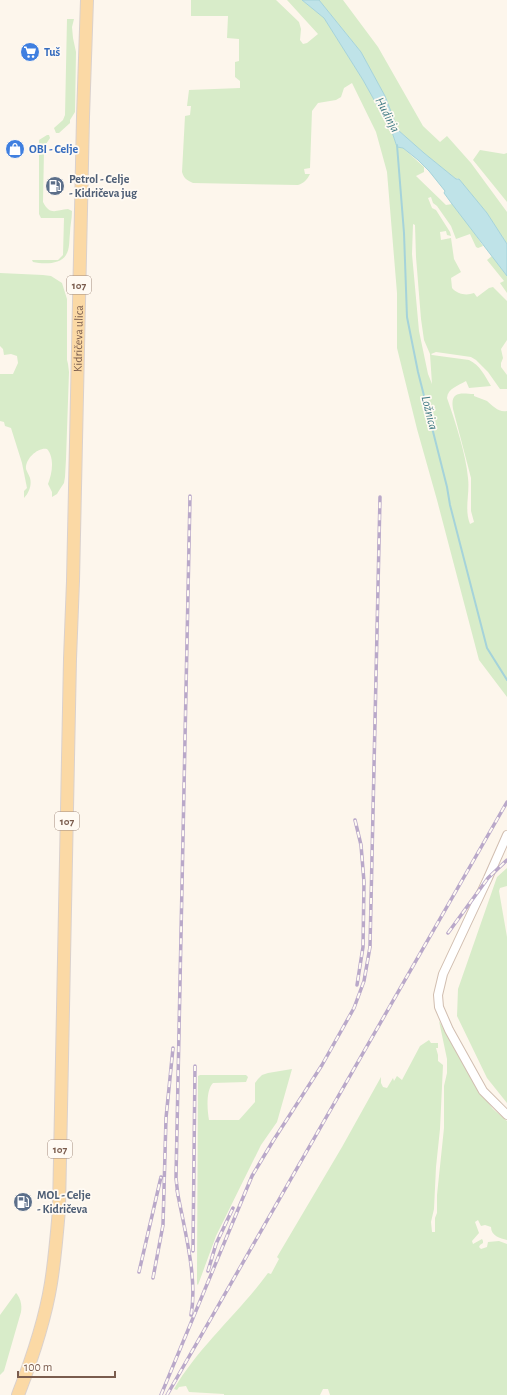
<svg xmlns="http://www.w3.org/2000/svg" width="507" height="1395" viewBox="0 0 507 1395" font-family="'Alegreya Sans',sans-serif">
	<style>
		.green { fill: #d8ecc9; fill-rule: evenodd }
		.water { fill: #bfe3e8; stroke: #a5d3da }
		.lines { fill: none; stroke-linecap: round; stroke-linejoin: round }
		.stream { stroke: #a5d3da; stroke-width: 2 }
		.street-casing { stroke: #d1beb0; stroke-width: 10 }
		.primary-casing { stroke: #dad1cd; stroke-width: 14 }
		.street { stroke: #fff; stroke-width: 8 }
		.primary { stroke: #fbd9a5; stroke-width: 12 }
		.rail-casing { stroke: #b9a8c9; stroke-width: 3.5 }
		.rail { stroke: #fffaf3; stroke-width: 2; stroke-dasharray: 6; stroke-linecap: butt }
		.labels { text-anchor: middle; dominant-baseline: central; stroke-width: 3.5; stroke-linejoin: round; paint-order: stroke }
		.shield { fill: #fffaf3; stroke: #a28b7f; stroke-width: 1 }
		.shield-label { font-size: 11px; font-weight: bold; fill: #7a5c4d }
		.shop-label { font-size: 12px; font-weight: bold; fill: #366cbe; stroke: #fffaf3; text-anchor: start }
		.service-label { font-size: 12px; font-weight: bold; fill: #4e5e75; stroke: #fffaf3; text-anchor: start }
		.street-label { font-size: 12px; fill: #7a5c4d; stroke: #fffaf3 }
		.water-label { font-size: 13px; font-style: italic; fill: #437c86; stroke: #fffaf3 }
	</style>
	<rect width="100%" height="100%" fill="#fdf6ec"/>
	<!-- green -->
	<path class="green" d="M 191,0 L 276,0 L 299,22 L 301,29 L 300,40 L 303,44 L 307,43 L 318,34 L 287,0 L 302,0 L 324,18 L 363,80 L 392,132 L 397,147 L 403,148 L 424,167 L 424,172 L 416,176 L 446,205 L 452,204 L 471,228 L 483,246 L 478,248 L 476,247 L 470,234 L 456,239 L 451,226 L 437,206 L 433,203 L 431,197 L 428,198 L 432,208 L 436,210 L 450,232 L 451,236 L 447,235 L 446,231 L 440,232 L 441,240 L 451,238 L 454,259 L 461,272 L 451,278 L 452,288 C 457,294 466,296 474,293 L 477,297 L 489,288 L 493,287 L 507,301 L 507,340 L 501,349 L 503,358 L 501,363 L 501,367 L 507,375 L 507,389 L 500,389 L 488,372 L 476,360 L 471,357 L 436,352 L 431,354 L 432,355 L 469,360 C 480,365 485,376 491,386 L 469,388 L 466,381 C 458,386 448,388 447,398 C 455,421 466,454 468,478 C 470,494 464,509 470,524 L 474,522 L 471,511 L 471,478 L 453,409 C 450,391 460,393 474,394 L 474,396 C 478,398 483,399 487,401 C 493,406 499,413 507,411 L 507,697 L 479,660 L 437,500 L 417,429 L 397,348 L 397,293 L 387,172 L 376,132 L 352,83 L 344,88 L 341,97 L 336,100 L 318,103 L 312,111 L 310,168 L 304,169 L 305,174 L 310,174 C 307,180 304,183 298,185 L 193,183 C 187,180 184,179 182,172 L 185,116 L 190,115 L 191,106 L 187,106 L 189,90 L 240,88 L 240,81 L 235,77 L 235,62 L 239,61 L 239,39 L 227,38 L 228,16 L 191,16 ZM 413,224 L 415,225 L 416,257 L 421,319 L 424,340 L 430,354 L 432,384 L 428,374 L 419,331 L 412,254 Z
		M 319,0 L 343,0 L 378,47 L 423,126 L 440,142 L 447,136 L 471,163 L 507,212 L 507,244 L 487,213 L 458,178 L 456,179 L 424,153 L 398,130 L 385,96 L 361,52 Z
		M 67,19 L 74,19 L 72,27 L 73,38 L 76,52 L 75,112 L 70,120 L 70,123 L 59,133 L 56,133 L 54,128 L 63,120 L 65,115 Z
		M 47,135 L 49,135 L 50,138 L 46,144 L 44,151 L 43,202 C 50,216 56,210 68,209 L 72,211 C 72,219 70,226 70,233 C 69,240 70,249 66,255 C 60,265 43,264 33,262 L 32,260 L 58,260 L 63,255 L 64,218 L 41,218 L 39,214 L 39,140 Z
		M 480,150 L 504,154 L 507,153 L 507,202 L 473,160 Z
		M 492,256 L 507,276 L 507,293 L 500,283 L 504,281 L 487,260 Z
		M 0,273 L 43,275 L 51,276 L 62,283 L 67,299 L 67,360 L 68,364 L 69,372 L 66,459 L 65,477 L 64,483 L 60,489 L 57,494 L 52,497 L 52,492 L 48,484 C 52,474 55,458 47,449 C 38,447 25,459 26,469 C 27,472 29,475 30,478 C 32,485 29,493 24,498 L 24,491 L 27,488 L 22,463 L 11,428 L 5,426 L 4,422 L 0,421 L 0,374 L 13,374 L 18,363 L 17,356 L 11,354 L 4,355 L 3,349 L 0,346 Z
		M 507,868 L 507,886 L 500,888 L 499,891 L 507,937 L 507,1103 L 487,1078 L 457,1016 L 458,989 L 497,877 Z
		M 439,1021 L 481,1093 L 493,1109 L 507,1121 L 507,1240 C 500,1238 491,1236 491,1227 L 485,1225 L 481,1226 L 478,1220 L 475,1222 L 479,1233 L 472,1241 L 473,1244 L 482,1239 L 483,1241 L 483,1243 L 480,1245 L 479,1247 L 481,1249 L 487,1247 L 488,1242 L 499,1241 L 507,1244 L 507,1395 L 330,1395 L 328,1389 L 323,1389 L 320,1395 L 224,1395 L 224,1394 L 189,1392 L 186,1386 L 179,1387 L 177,1390 L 174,1389 C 199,1346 239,1313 268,1273 L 271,1274 L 279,1259 L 277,1257 L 342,1147 L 381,1077 L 381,1083 L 383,1087 L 387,1088 L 393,1078 L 394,1081 L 397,1076 L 402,1080 L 420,1046 L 429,1040 L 431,1043 L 438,1043 L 438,1048 L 436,1048 L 438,1055 L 438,1061 L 443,1065 L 440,1129 L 436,1167 L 434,1209 L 431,1222 L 432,1232 L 435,1232 L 435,1218 L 437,1213 L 437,1195 L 444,1128 L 444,1086 L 447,1073 L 447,1059 Z
		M 292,1069 L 277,1122 L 261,1145 L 216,1236 L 198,1285 L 197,1284 L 197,1274 L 198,1076 L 200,1075 L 246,1075 L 248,1077 L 246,1082 L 213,1083 C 206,1090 207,1109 209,1120 L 239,1120 L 255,1102 L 255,1083 L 258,1079 L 262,1075 L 268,1073 Z
		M 16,1293 L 17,1294 C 21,1300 22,1305 21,1312 L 4,1371 L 0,1375 L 0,1315 Z"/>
	<!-- water -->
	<path class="water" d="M 302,0 L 319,0 L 361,52 L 385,96 L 398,130 L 424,153 L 456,179 L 459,179 L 487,213 L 507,244 L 507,276 L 452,204 L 444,193 L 445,191 L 429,171 L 418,160 L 403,148 L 397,147 L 392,132 L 363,80 L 324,18 Z"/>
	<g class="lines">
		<!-- stream -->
		<path class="stream" d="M 397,145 L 404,233 L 407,317 L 418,372 L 447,487 L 450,505 L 487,648 L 507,680"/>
		<!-- street casing -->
		<g class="street-casing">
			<path id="street" d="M 507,835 L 488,878 L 443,974 L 438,995 L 439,1007 L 449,1030 L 483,1091 L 507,1115"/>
		</g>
		<!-- primary casing -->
		<g class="primary-casing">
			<g id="primary">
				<path id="s1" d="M 18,1395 C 32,1359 45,1321 51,1283 C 55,1258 57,1233 59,1209 L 70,659 L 73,581 L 83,117 L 87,0"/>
			</g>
		</g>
		<!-- street -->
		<use href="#street" class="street"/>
		<!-- primary -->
		<use href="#primary" class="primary"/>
		<!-- rail casing -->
		<g class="rail-casing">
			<path id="rail" d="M 355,820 L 361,845 L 364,882 L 363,947 L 357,985
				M 448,933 L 488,878 L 507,860
				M 177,1190 C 184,1228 198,1278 191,1315
				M 178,1196 L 176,1178 L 190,496
				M 193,1251 L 195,1066
				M 208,1271 L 216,1244 L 233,1208
				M 139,1272 L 161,1177
				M 153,1278 L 163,1225 L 166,1118 L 173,1048
				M 161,1395 L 252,1176 L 273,1141 L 322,1065 L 354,1008 L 364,981 L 370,947 L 380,497
				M 167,1395 L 507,802"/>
		</g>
		<!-- rail -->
		<use href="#rail" class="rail"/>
	</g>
	<!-- icons -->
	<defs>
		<g id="supermarket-disc" transform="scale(1)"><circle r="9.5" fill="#3f7fe0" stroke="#fffaf3"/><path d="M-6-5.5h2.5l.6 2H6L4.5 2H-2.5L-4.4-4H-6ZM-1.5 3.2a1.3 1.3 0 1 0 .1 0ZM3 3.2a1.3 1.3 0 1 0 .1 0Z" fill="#fff"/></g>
		<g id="shop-disc" transform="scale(1)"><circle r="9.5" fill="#3f7fe0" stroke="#fffaf3"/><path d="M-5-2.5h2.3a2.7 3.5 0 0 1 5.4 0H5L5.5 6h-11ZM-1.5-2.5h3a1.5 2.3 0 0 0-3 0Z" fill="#fff"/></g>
		<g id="fuel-disc" transform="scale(1)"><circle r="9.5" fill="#5c6f8a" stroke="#fffaf3"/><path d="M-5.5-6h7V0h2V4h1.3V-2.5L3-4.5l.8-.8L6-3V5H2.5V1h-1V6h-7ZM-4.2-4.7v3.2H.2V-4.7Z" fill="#fff"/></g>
	</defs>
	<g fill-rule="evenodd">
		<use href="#supermarket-disc" x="30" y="52"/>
		<use href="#shop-disc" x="15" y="149"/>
		<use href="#fuel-disc" x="55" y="186"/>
		<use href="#fuel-disc" x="23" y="1202"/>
	</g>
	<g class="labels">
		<!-- shield labels -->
		<g class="shield">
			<rect x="67" y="276" width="24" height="18" rx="3"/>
			<rect x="55" y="812" width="24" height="18" rx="3"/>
			<rect x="48" y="1140" width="24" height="18" rx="3"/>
		</g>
		<g class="shield-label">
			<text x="79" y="285">107</text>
			<text x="67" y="821">107</text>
			<text x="60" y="1149">107</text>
		</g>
		<!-- shop labels -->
		<g class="shop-label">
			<text x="44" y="52">Tuš</text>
			<text x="29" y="149">OBI - Celje</text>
		</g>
		<!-- service labels -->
		<g class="service-label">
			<text x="69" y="179">Petrol - Celje<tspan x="69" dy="14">- Kidričeva jug</tspan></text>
			<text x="37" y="1195">MOL - Celje<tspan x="37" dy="14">- Kidričeva</tspan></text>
		</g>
		<!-- street labels -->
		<g class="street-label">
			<text stroke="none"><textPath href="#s1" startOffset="1062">Kidričeva ulica</textPath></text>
		</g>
		<!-- water labels -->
		<g class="water-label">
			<text transform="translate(387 115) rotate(62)">Hudinja</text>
			<text transform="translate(429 413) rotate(76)">Ložnica</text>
		</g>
	</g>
	<!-- scale -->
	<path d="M18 1371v6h97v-6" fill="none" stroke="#7a5c4d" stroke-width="2"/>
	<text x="24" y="1371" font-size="12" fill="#7a5c4d" stroke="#fffaf3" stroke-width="3" paint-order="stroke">100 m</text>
</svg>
